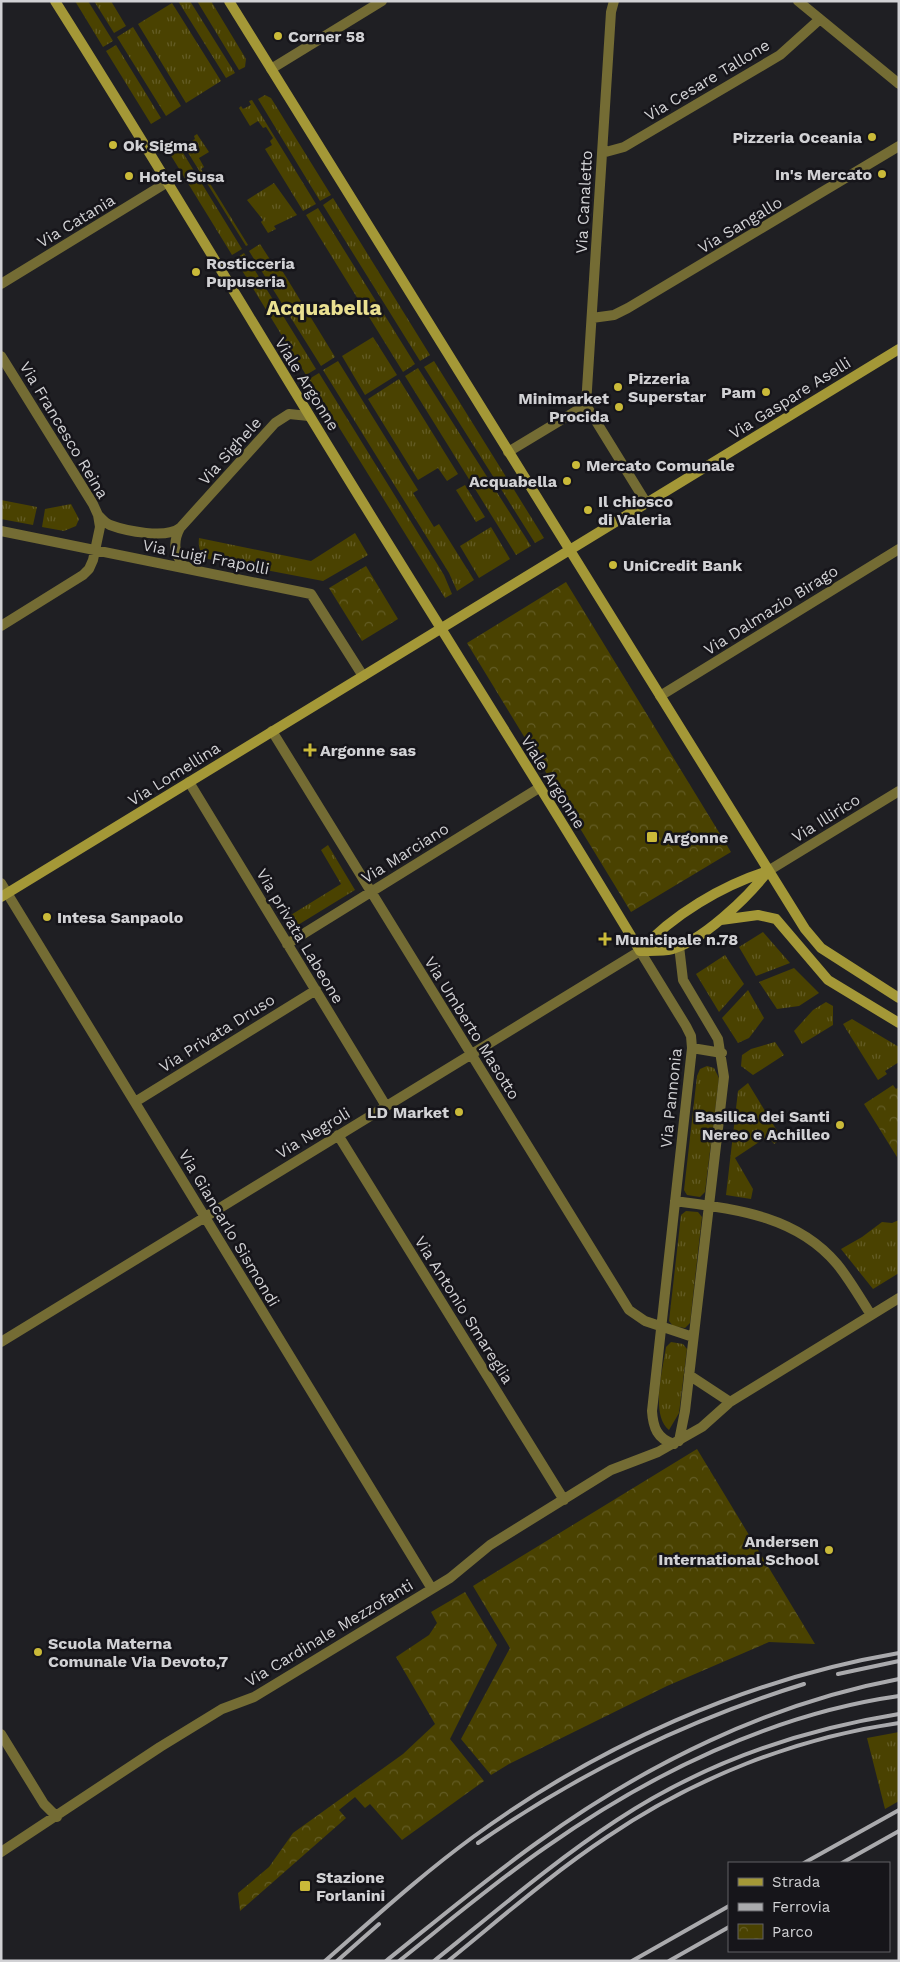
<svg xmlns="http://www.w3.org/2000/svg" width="900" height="1962" viewBox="0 0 900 1962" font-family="'Work Sans',sans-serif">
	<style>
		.grass { fill: url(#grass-tufts) }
		.park { fill: url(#park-crowns) }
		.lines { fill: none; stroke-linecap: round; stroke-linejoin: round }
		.street { stroke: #746c34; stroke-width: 10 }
		.secondary { stroke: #a49837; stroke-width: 10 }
		.rail { stroke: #aaaaad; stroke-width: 4 }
		.poi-dot { fill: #caba39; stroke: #16151a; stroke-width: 2 }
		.labels { text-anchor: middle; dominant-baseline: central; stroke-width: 5; stroke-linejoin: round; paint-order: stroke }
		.poi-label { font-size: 16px; font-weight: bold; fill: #d1d1d4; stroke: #16151a; text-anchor: start }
		.street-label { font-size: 16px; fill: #d1d1d4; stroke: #16151a }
		.district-label { font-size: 21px; font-weight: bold; fill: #eae091; stroke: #16151a }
	</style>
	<defs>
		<pattern id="grass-tufts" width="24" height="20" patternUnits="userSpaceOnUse" patternTransform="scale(1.25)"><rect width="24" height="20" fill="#4a4201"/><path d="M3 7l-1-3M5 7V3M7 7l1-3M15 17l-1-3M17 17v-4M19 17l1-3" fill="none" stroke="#635c25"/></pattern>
		<pattern id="park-crowns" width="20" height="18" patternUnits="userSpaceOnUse" patternTransform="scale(1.25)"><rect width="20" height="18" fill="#4a4201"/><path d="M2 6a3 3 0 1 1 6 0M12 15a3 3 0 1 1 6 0" fill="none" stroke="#635c25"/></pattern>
	</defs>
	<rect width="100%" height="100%" fill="#1f1f23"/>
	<!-- grass -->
	<path class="grass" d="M 75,1 L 88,1 L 113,41 L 103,47 Z
		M 94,1 L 111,1 L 126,26 L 114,33 Z
		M 178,1 L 190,1 L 235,73 L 226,78 Z
		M 197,1 L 211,1 L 246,59 L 245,67 L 239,70 Z
		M 172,3 L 221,81 L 186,103 L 138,24 Z
		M 133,27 L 181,106 L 166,116 L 117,37 Z
		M 116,45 L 161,118 L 151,124 L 106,51 Z
		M 265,95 L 271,98 L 331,195 L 320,201 L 258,99 Z
		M 252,100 L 316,204 L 303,211 L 265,149 L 272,145 L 270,141 L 273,138 L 266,127 L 263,128 L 258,121 L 250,126 L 239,108 L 241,106 L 243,109 L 251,105 L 249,101 Z
		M 197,134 L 209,152 L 199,158 L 204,167 L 201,169 L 248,245 L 246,246 L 182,143 L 186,141 L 188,143 L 195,139 L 194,136 Z
		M 180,148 L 242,249 L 232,255 L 170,154 Z
		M 274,183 L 297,215 L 274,226 L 276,229 L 268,233 L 261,222 L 263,220 L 247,200 Z
		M 333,198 L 430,355 L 420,361 L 323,205 Z
		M 318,208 L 415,364 L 403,372 L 306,215 Z
		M 260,244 L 271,261 L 275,259 L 335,357 L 321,366 L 249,251 Z
		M 244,253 L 316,369 L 306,375 L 235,259 Z
		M 373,337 L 397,375 L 365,395 L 342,356 Z
		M 338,361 L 418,490 L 413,493 L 434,527 L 439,524 L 474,580 L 457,591 L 449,573 L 323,370 Z
		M 434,361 L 544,538 L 535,543 L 424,367 Z
		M 418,368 L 531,546 L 516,555 L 405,376 Z
		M 319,373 L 444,575 L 452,594 L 445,598 L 309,379 Z
		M 399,379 L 458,474 L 447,481 L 438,468 L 418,480 L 368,399 Z
		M 465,485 L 485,517 L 476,522 L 456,490 Z
		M 1,500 L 37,507 L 33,525 L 1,519 Z
		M 71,504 L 79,519 L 76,526 L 64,531 L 42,527 L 45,509 Z
		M 491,527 L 510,559 L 479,578 L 460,546 Z
		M 355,533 L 368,555 L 323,581 L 208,559 C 200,553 198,548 199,538 L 311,561 Z
		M 328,845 L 355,890 L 293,928 L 286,918 L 341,884 L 321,850 Z
		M 763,932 L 790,963 L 756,976 L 739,947 Z
		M 725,955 L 744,984 L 719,1012 L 696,974 Z
		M 794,968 L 819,993 L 799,1006 L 777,1009 L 759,982 Z
		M 748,990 L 764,1018 L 749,1038 L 738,1043 L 722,1018 Z
		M 826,1002 L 833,1006 L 833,1025 L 802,1044 L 794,1031 L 813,1010 Z
		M 852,1019 L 899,1047 L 899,1062 L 885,1071 L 887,1074 L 878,1080 L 843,1024 Z
		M 775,1042 L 784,1055 L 753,1075 L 741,1066 L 742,1055 L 751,1049 Z
		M 707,1066 L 714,1068 L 719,1078 L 705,1192 L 700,1197 L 687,1195 L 684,1190 L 697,1076 L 700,1069 Z
		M 748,1083 L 782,1139 L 774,1144 L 768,1136 L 735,1158 L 753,1189 L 751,1199 L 726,1195 L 738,1091 Z
		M 686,1211 L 698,1212 L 702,1217 L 690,1323 L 685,1328 L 673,1326 L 669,1321 L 681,1215 Z
		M 899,1220 L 899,1273 L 873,1289 L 841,1249 L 862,1237 L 882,1222 L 892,1223 Z
		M 671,1342 L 683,1344 L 687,1349 L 679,1413 L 669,1430 C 650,1415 663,1369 666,1347 Z
		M 899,1732 L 899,1801 L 885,1809 L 867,1738 Z"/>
	<!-- park -->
	<path class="park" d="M 366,566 L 398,619 L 362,641 L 329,588 Z
		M 566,582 L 731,852 L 631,912 L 467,643 Z
		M 893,1085 L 896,1089 L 899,1087 L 897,1157 L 864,1104 Z
		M 697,1449 L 815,1644 L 769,1642 L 667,1686 L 509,1764 L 491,1775 L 461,1739 L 510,1648 L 473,1586 Z
		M 465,1592 L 497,1645 L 450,1739 L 484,1781 L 402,1840 L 370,1804 L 365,1808 L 355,1797 L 339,1810 L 346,1818 L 240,1911 L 238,1893 L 269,1867 L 293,1833 L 403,1754 L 435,1724 L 396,1657 L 429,1635 L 437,1623 L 431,1612 Z"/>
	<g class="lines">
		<!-- street -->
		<path class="street" d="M 798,1 L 899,84
			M 271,69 L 382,1
			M 602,153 L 624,147 L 780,55 L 820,19
			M 1,284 L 166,183
			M 592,318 L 614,315 L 628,308 L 899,146
			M 1,356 L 93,504 L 98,515 L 100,527 L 93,560 L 89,569 L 83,575 L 1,626
			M 586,405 L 611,12 L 614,1
			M 586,405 L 647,504
			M 508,452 L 586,405
			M 98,515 C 102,519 105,523 110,525 C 126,531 166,539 180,528 L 275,423 L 289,414 L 309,416
			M 180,528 C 172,543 174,559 189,568
			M 1,531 L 311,594 L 363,676
			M 660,696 L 899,549
			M 272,731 L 629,1310 L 645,1321 L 693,1337
			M 189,782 L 386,1106
			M 768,871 L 899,791
			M 1,883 L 432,1589
			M 287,944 L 539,788
			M 679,946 L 683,980 L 718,1039 L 724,1077 L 685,1411 L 679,1441
			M 692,1048 L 722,1053
			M 135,1102 L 316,990
			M 338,1135 L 564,1500
			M 675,1201 C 734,1209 796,1215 837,1264 C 850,1280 860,1298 871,1315
			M 1,1342 L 640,951 L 686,1026 L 691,1036 L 692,1048 L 652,1411 C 653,1427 657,1439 674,1444
			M 689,1375 L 730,1402
			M 1,1734 L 44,1804 L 57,1817
			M 1,1852 L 160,1747 L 222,1709 L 254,1697 L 450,1578 L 490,1545 L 611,1470 L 658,1452 L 702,1427 L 730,1402 L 899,1298"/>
		<!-- secondary -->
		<path class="secondary" d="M 55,1 C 159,165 258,333 360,498 C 453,649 549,799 640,951
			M 229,1 L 805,929 L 821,948 L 899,998
			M 1,897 L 899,349
			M 721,920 L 758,915 L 776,919 L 828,980 L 899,1023
			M 640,951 C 649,951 659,951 668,950 C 700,944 749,896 768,871
			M 640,951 C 672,915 723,885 768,871"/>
		<!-- rail -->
		<path class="rail" d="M 838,1674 L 899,1661
			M 478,1843 C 581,1772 685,1721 804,1684
			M 804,1863 L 899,1810
			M 842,1863 L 899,1831
			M 325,1961 C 373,1919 421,1875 473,1837 C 597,1746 746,1679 899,1653
			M 337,1961 L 379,1924
			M 386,1961 C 436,1921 486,1879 538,1842 C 644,1765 770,1703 899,1679
			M 399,1961 C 448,1922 495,1882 546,1847 C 650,1774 772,1714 899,1696
			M 434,1961 C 494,1913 553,1862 617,1820 C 702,1764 799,1730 899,1714
			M 448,1961 C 500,1919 551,1874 607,1837 C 694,1778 795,1738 899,1723
			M 632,1961 L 729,1906
			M 669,1961 L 729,1927"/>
	</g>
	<!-- markers -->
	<g class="poi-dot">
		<circle cx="278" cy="36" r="5"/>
		<circle cx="872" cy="137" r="5"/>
		<circle cx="113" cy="145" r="5"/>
		<circle cx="882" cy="174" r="5"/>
		<circle cx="129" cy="176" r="5"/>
		<circle cx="196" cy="272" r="5"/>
		<circle cx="618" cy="387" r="5"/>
		<circle cx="766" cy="392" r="5"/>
		<circle cx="619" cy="407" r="5"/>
		<circle cx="576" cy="465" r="5"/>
		<circle cx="567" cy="481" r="5"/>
		<circle cx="588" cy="510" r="5"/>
		<circle cx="613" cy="565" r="5"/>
		<path d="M307.5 742.5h5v5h5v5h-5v5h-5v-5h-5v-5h5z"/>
		<rect x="646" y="831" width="12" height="12" rx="2.5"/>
		<circle cx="47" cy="917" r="5"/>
		<path d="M602.5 931.5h5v5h5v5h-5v5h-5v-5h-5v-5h5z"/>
		<circle cx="459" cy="1112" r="5"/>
		<circle cx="840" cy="1125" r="5"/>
		<circle cx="829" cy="1550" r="5"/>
		<circle cx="38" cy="1652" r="5"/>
		<rect x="299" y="1880" width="12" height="12" rx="2.5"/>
	</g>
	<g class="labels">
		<!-- poi labels -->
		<g class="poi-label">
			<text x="288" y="36">Corner 58</text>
			<text x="862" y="137" text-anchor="end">Pizzeria Oceania</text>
			<text x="123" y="145">Ok Sigma</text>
			<text x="872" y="174" text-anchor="end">In's Mercato</text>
			<text x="139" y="176">Hotel Susa</text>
			<text x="206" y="263">Rosticceria<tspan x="206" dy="18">Pupuseria</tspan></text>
			<text x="628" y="378">Pizzeria<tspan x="628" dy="18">Superstar</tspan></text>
			<text x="756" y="392" text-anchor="end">Pam</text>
			<text x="609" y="398" text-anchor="end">Minimarket<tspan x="609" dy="18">Procida</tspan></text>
			<text x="586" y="465">Mercato Comunale</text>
			<text x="557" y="481" text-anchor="end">Acquabella</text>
			<text x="598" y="501">Il chiosco<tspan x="598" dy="18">di Valeria</tspan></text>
			<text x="623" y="565">UniCredit Bank</text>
			<text x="320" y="750">Argonne sas</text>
			<text x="663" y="837">Argonne</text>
			<text x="57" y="917">Intesa Sanpaolo</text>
			<text x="615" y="939">Municipale n.78</text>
			<text x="449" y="1112" text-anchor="end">LD Market</text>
			<text x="830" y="1116" text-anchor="end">Basilica dei Santi<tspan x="830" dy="18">Nereo e Achilleo</tspan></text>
			<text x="819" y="1541" text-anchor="end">Andersen<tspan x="819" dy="18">International School</tspan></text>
			<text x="48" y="1643">Scuola Materna<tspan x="48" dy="18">Comunale Via Devoto,7</tspan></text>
			<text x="316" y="1877">Stazione<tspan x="316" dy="18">Forlanini</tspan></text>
		</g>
		<!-- street labels -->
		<g class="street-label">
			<text transform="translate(707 80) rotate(-31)">Via Cesare Tallone</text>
			<text transform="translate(584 202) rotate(-87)">Via Canaletto</text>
			<text transform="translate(76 221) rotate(-31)">Via Catania</text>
			<text transform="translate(740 225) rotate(-31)">Via Sangallo</text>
			<text transform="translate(307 384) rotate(58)">Viale Argonne</text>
			<text transform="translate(790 398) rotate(-32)">Via Gaspare Aselli</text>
			<text transform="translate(64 430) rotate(59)">Via Francesco Reina</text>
			<text transform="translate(230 451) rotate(-48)">Via Sighele</text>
			<text transform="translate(206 557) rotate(11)">Via Luigi Frapolli</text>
			<text transform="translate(771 610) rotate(-32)">Via Dalmazio Birago</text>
			<text transform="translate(174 774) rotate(-32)">Via Lomellina</text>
			<text transform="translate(553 782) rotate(58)">Viale Argonne</text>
			<text transform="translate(826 818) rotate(-32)">Via Illirico</text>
			<text transform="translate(405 853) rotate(-32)">Via Marciano</text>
			<text transform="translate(300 936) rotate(59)">Via privata Labeone</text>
			<text transform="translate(472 1028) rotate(58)">Via Umberto Masotto</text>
			<text transform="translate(217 1033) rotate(-32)">Via Privata Druso</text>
			<text transform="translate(671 1098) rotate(-84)">Via Pannonia</text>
			<text transform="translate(313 1133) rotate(-31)">Via Negroli</text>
			<text transform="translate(229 1228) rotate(59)">Via Giancarlo Sismondi</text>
			<text transform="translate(464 1310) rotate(58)">Via Antonio Smareglia</text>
			<text transform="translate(329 1633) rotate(-31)">Via Cardinale Mezzofanti</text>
		</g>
		<!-- district labels -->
		<g class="district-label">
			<text x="324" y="307">Acquabella</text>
		</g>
	</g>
	<!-- border -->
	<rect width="900" height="1962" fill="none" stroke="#d1d1d4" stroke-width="5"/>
	<!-- legend -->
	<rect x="728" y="1862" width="162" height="90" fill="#16151a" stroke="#616064"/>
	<rect x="738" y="1878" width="25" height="8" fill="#a49837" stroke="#616064"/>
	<text x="772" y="1887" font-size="15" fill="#d1d1d4">Strada</text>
	<rect x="738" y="1903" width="25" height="8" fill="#aaaaad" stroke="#616064"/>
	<text x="772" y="1912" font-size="15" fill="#d1d1d4">Ferrovia</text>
	<rect x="738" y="1924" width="25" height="15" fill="url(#park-crowns)" stroke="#616064"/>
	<text x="772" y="1937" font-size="15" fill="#d1d1d4">Parco</text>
</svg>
